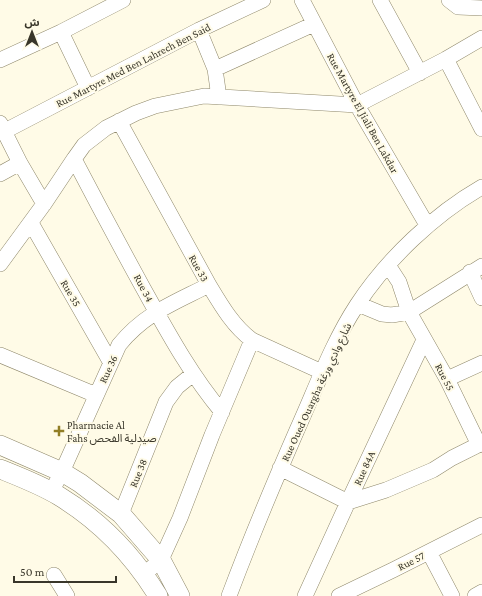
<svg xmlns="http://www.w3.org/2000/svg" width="482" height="596" viewBox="0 0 482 596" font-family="'Crimson Pro','Noto Sans Arabic',serif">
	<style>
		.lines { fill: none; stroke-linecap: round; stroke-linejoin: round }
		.minor-casing { stroke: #8f886b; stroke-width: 16 }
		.tertiary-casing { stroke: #8f886b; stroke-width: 20 }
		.minor { stroke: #fff; stroke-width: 15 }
		.tertiary { stroke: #fff; stroke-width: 19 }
		.poi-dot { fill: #917e25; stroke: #fffbe7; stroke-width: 1.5 }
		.labels { text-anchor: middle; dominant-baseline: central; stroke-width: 4; stroke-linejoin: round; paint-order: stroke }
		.street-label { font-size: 11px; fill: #39362a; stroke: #fffbe7 }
		.poi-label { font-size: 11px; fill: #39362a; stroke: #fffbe7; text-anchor: start }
	</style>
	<rect width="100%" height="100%" fill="#fffbe7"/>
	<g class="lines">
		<!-- minor casing -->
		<g class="minor-casing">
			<path id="minor" d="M 302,0 L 357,105 L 427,225
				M 380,0 L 420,73
				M 449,0 L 458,7 L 482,8
				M 199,30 L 215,69 L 219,97
				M 61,32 L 88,88
				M 446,59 L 482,129
				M 0,60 L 61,32 L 123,0
				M 215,69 L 314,24
				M 357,105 L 446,59 L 482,38
				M 119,121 L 209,285 C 221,305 233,326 252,340 L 322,372
				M 0,123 L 20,163 L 44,204
				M 5,131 L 199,30 L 263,0
				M 74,159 C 96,201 119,244 142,286 C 166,329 190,374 222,412
				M 0,174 L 20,163
				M 31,223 L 111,363
				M 0,264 L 44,204 L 74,159 L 84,145 L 106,128 L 136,113 L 155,106 L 204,96 L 357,105
				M 388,265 L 399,282 L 409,312 L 447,379 L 479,445
				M 470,272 L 482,298
				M 358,304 L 382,314 L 392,315 L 409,312 L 482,266
				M 0,355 L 96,395
				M 447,379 L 482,363
				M 280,468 L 348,502 L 386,490 L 433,470 L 452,458 L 482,443
				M 51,492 L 62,472 L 119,345 C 145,313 174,303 209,285
				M 121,514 L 166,402 L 177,387 L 193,374
				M 429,552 L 452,596
				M 144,574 L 161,560 L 180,518 L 212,435 L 252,340
				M 54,575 L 67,596
				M 229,596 C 250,540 273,485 297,430 C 316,388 332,343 357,305 C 387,259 435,214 482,187
				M 305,596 L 348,502 L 424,340
				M 339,596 L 393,570 L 482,525
				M 475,596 L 482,592"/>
		</g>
		<!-- tertiary casing -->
		<g class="tertiary-casing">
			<path id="tertiary" d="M 0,445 L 62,472 L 80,483 L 121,514 L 161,560 L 180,596
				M 0,469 C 20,477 41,485 59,496 C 100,521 133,555 158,596"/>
		</g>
		<!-- minor -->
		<use href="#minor" class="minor"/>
		<!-- tertiary -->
		<use href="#tertiary" class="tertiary"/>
	</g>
	<!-- markers -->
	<path class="poi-dot" d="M57 425h4v4h4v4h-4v4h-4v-4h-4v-4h4z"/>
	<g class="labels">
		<!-- street labels -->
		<g class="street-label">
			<text transform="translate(133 65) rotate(-27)">Rue Martyre Med Ben Lahrech Ben Said</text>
			<text transform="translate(363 113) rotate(61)">Rue Martyre El Jiali Ben Lakdar</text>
			<text transform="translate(199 268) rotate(61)">Rue 33</text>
			<text transform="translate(144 288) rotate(62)">Rue 34</text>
			<text transform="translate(71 293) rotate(60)">Rue 35</text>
			<text transform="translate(108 369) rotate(-65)">Rue 36</text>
			<text transform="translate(445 377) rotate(63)">Rue 55</text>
			<text transform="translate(316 392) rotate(-65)">Rue Oued Ouargha شارع وادي ورغة</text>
			<text transform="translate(364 468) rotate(-65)">Rue 84A</text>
			<text transform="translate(138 473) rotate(-68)">Rue 38</text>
			<text transform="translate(411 561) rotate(-27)">Rue 57</text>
		</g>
		<!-- poi labels -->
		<g class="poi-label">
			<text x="67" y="425">Pharmacie Al<tspan x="67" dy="13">Fahs صيدلية الفحص</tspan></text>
		</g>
	</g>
	<!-- north arrow -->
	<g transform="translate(32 32)" stroke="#fffbe7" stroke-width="3" paint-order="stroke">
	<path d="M0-3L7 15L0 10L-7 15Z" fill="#39362a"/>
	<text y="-6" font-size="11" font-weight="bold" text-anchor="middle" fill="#39362a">ش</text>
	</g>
	<!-- scale -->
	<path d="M14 576v6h102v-6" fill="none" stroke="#39362a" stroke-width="2"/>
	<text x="20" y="576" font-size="12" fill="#39362a" stroke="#fffbe7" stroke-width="3" paint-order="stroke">50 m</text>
</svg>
